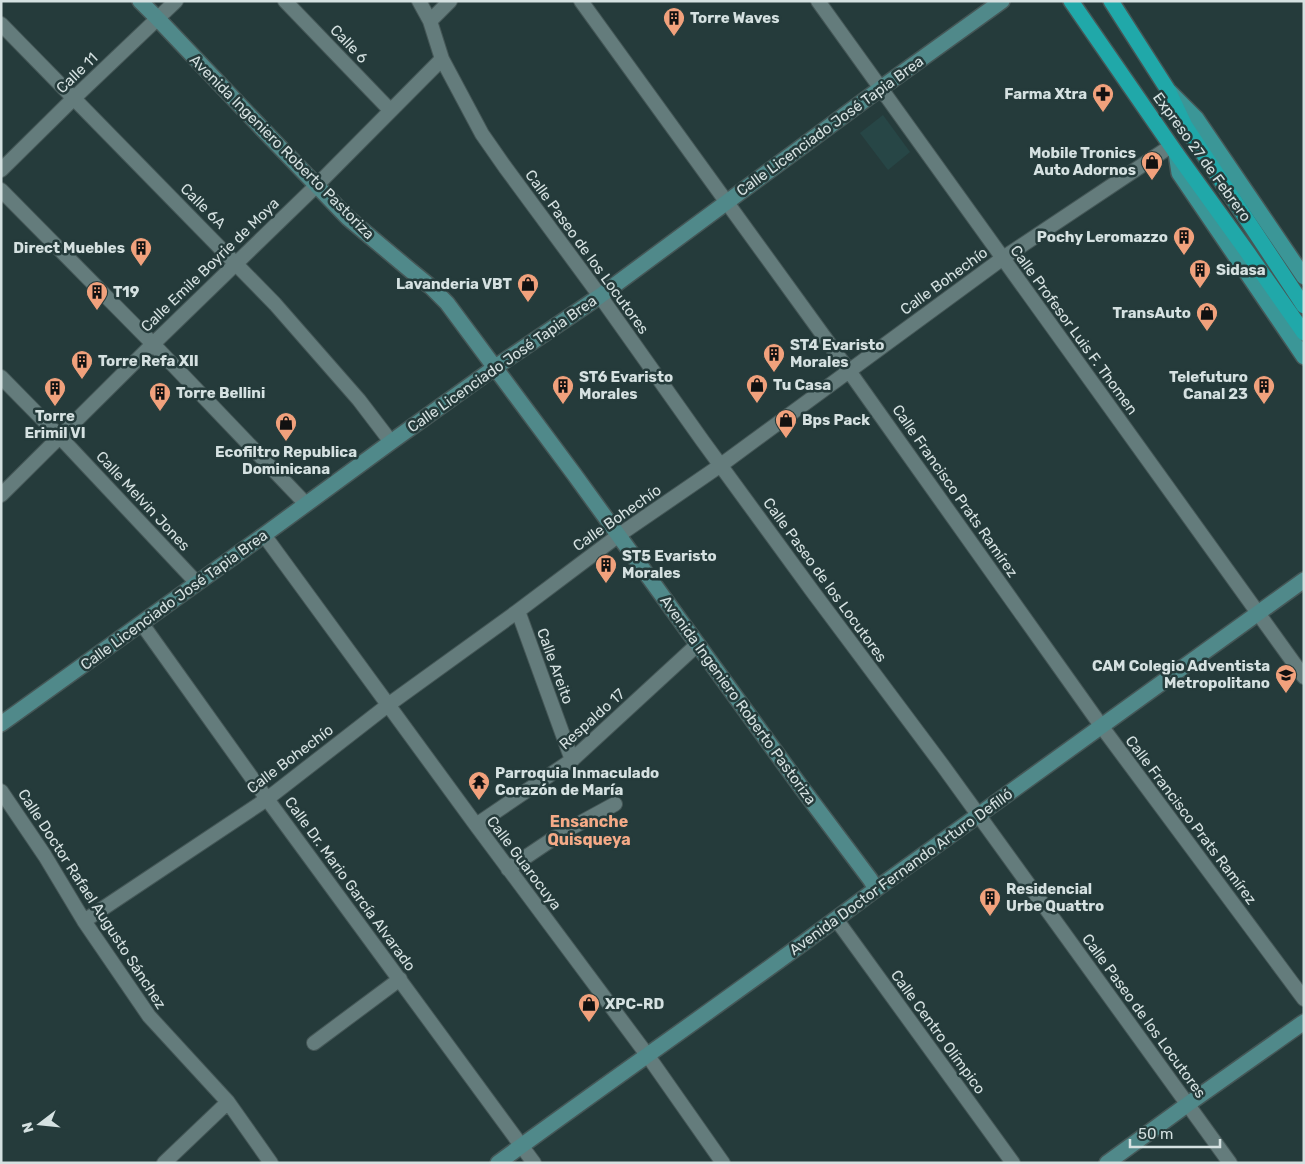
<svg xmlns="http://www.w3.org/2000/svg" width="1305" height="1164" viewBox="0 0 1305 1164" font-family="Rubik,sans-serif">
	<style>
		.built { fill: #274646 }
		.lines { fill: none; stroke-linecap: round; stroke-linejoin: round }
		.street-casing { stroke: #455757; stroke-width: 16 }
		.secondary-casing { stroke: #455757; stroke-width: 18 }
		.primary-casing { stroke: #455757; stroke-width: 18 }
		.highway-casing { stroke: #455757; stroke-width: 18 }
		.street { stroke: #647c7c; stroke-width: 14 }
		.secondary { stroke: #50898a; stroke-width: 15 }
		.primary { stroke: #3b9697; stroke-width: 15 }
		.highway { stroke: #20a8a9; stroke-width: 15 }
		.labels { text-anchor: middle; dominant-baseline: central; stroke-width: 5; stroke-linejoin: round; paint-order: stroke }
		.poi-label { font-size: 15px; font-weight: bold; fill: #d5e1e1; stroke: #253b3b; text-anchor: start }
		.street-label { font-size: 15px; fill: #d5e1e1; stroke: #253b3b }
		.neighbourhood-label { font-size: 16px; font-weight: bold; fill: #f4aa87; stroke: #253b3b }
	</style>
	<rect width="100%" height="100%" fill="#253b3b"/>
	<!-- built -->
	<path class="built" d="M 883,115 L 910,152 L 888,170 L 860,133 Z"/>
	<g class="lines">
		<!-- street casing -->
		<g class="street-casing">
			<path id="street" d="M 285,1 L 390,110
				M 419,1 L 430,21 L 442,59 L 482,134 L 505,167 L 600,296 L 702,440 L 813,592 L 943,766 L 1230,1163
				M 581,1 L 849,371 L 1102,727 L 1304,999
				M 818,1 L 1304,677
				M 430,21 L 450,1
				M 1,24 L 275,304 L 359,400 L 391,442
				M 1,170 L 73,99 L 176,1
				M 1,190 L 153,344 L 306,504
				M 1,377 L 59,436 L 197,583
				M 1,495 L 153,344 L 317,185 L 442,59
				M 264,535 L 476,825 L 648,1056 L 723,1163
				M 518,611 L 572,760
				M 142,624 L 267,799 L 534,1163
				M 1,791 L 45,856 L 84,921 L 149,1016 L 228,1102 L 271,1163
				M 476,825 L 572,760 L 698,644
				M 508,869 L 560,834 L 615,804
				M 836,919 L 1013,1163
				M 84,921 L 267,799 L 388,705 L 518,611 L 619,535 L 721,465 L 1003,258 L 1171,146
				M 314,1043 L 400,979
				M 164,1163 L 228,1102"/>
		</g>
		<!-- secondary casing -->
		<g class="secondary-casing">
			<path id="secondary" d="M 140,1 L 158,19 L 271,138 L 348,218 L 410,270 L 431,287 L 447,303 L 574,474 L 801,787 L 870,879 L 876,889
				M 1,724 L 264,535 L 391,442 L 494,368 L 600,296 L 881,88 L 1002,1
				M 498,1163 C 623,1071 752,983 876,889 L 1304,580
				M 1107,1163 L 1188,1104 L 1304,1022"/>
		</g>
		<!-- primary casing -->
		<g class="primary-casing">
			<path id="primary" d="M 1170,92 L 1196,118 L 1304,277
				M 1176,153 L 1179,173 L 1304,357"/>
		</g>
		<!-- highway casing -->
		<g class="highway-casing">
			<path id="highway" d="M 1071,1 L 1176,153 L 1248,253 L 1304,333
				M 1111,1 L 1168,90 L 1185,126 L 1304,306"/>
		</g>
		<!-- street -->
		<use href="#street" class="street"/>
		<!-- secondary -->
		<use href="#secondary" class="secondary"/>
		<!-- primary -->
		<use href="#primary" class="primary"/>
		<!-- highway -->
		<use href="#highway" class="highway"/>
	</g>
	<!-- icons -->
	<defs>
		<g id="building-pin" transform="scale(1.125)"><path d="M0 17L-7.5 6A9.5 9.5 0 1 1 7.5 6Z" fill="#f1a17c" stroke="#253b3b"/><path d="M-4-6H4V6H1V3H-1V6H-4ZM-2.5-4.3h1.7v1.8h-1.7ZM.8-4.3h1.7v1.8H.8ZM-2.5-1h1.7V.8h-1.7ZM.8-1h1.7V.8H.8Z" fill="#111"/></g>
		<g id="pharmacy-pin" transform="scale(1.125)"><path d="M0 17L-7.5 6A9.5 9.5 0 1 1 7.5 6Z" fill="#f1a17c" stroke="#253b3b"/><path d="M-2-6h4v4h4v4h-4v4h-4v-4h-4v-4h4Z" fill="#111"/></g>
		<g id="shop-pin" transform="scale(1.125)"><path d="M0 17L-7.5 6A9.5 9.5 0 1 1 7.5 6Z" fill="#f1a17c" stroke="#253b3b"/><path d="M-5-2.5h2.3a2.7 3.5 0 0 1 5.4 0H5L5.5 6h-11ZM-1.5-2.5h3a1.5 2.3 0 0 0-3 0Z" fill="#111"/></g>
		<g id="university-pin" transform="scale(1.125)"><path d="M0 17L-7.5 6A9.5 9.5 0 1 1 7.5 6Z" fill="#f1a17c" stroke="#253b3b"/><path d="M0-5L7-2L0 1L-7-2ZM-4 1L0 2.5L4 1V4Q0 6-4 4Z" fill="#111"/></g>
		<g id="temple-pin" transform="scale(1.125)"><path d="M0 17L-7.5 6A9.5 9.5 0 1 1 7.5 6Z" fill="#f1a17c" stroke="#253b3b"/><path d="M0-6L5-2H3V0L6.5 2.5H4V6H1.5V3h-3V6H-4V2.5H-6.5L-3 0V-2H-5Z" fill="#111"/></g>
	</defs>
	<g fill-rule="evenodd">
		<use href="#building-pin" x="674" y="18"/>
		<use href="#pharmacy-pin" x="1103" y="94"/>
		<use href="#shop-pin" x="1152" y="162"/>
		<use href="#building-pin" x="1184" y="237"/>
		<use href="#building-pin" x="141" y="248"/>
		<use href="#building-pin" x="1200" y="270"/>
		<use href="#shop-pin" x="528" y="284"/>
		<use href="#building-pin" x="97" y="292"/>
		<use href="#shop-pin" x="1207" y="313"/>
		<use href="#building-pin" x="774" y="354"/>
		<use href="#building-pin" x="82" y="361"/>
		<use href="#shop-pin" x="757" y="385"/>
		<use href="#building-pin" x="563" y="386"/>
		<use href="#building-pin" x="1264" y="386"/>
		<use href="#building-pin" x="55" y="388"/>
		<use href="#building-pin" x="160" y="393"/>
		<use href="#shop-pin" x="786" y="420"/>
		<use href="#shop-pin" x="286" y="423"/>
		<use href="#building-pin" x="606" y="565"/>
		<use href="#university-pin" x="1286" y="675"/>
		<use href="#temple-pin" x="479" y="782"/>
		<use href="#building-pin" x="990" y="898"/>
		<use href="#shop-pin" x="589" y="1004"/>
	</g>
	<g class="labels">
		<!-- poi labels -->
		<g class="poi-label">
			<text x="690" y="18">Torre Waves</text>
			<text x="1087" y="94" text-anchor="end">Farma Xtra</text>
			<text x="1136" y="153" text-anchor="end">Mobile Tronics<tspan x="1136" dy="17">Auto Adornos</tspan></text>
			<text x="1168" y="237" text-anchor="end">Pochy Leromazzo</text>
			<text x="125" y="248" text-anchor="end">Direct Muebles</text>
			<text x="1216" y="270">Sidasa</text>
			<text x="512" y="284" text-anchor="end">Lavanderia VBT</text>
			<text x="113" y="292">T19</text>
			<text x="1191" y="313" text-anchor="end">TransAuto</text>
			<text x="790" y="345">ST4 Evaristo<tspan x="790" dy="17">Morales</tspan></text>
			<text x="98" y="361">Torre Refa XII</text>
			<text x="579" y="377">ST6 Evaristo<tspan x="579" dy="17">Morales</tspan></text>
			<text x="1248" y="377" text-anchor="end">Telefuturo<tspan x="1248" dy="17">Canal 23</tspan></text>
			<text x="773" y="385">Tu Casa</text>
			<text x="176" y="393">Torre Bellini</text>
			<text x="55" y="416" text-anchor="middle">Torre<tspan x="55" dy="17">Erimil VI</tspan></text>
			<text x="802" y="420">Bps Pack</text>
			<text x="286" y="452" text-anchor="middle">Ecofiltro Republica<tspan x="286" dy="17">Dominicana</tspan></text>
			<text x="622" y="556">ST5 Evaristo<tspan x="622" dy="17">Morales</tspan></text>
			<text x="1270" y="666" text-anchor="end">CAM Colegio Adventista<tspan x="1270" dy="17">Metropolitano</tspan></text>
			<text x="495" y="773">Parroquia Inmaculado<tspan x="495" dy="17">Corazón de María</tspan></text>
			<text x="1006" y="889">Residencial<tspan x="1006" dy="17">Urbe Quattro</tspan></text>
			<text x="605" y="1004">XPC-RD</text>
		</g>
		<!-- street labels -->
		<g class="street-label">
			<text transform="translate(349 44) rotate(46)">Calle 6</text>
			<text transform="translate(77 73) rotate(-44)">Calle 11</text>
			<text transform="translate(830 126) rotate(-36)">Calle Licenciado José Tapia Brea</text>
			<text transform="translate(282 147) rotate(45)">Avenida Ingeniero Roberto Pastoriza</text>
			<text transform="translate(1202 157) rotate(54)">Expreso 27 de Febrero</text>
			<text transform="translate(203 206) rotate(45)">Calle 6A</text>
			<text transform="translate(587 252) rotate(54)">Calle Paseo de los Locutores</text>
			<text transform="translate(210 265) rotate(-44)">Calle Emile Boyrie de Moya</text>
			<text transform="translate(944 281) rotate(-36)">Calle Bohechío</text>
			<text transform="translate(1074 330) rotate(54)">Calle Profesor Luis F. Thomen</text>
			<text transform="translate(502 364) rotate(-35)">Calle Licenciado José Tapia Brea</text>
			<text transform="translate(955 491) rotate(55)">Calle Francisco Prats Ramírez</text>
			<text transform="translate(143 501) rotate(47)">Calle Melvin Jones</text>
			<text transform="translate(617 518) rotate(-35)">Calle Bohechío</text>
			<text transform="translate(825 580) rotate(54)">Calle Paseo de los Locutores</text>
			<text transform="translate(174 600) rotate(-36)">Calle Licenciado José Tapia Brea</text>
			<text transform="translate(555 666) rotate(70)">Calle Areito</text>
			<text transform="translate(738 700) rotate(54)">Avenida Ingeniero Roberto Pastoriza</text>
			<text transform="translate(592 719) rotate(-42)">Respaldo 17</text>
			<text transform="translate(290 759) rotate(-37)">Calle Bohechío</text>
			<text transform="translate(1191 820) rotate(53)">Calle Francisco Prats Ramírez</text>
			<text transform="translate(524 863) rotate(53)">Calle Guarocuya</text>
			<text transform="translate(901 872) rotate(-36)">Avenida Doctor Fernando Arturo Defilló</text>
			<text transform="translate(350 884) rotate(54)">Calle Dr. Mario García Alvarado</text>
			<text transform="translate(92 899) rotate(57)">Calle Doctor Rafael Augusto Sánchez</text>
			<text transform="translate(1144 1016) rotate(54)">Calle Paseo de los Locutores</text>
			<text transform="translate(938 1032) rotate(54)">Calle Centro Olímpico</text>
		</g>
		<!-- neighbourhood labels -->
		<g class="neighbourhood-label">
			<text x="589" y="821">Ensanche<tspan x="589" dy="18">Quisqueya</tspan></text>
		</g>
	</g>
	<!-- border -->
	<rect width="1305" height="1164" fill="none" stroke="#d5e1e1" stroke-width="5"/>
	<!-- north arrow -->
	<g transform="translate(40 1124) rotate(254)" stroke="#253b3b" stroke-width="4" paint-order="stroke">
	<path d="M0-4L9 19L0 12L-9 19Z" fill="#d5e1e1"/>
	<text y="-8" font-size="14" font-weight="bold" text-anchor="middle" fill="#d5e1e1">N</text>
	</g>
	<!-- scale -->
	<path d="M1130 1139v8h90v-8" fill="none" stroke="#d5e1e1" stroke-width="2.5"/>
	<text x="1138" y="1139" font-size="15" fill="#d5e1e1" stroke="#253b3b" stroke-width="4" paint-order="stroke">50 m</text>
</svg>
